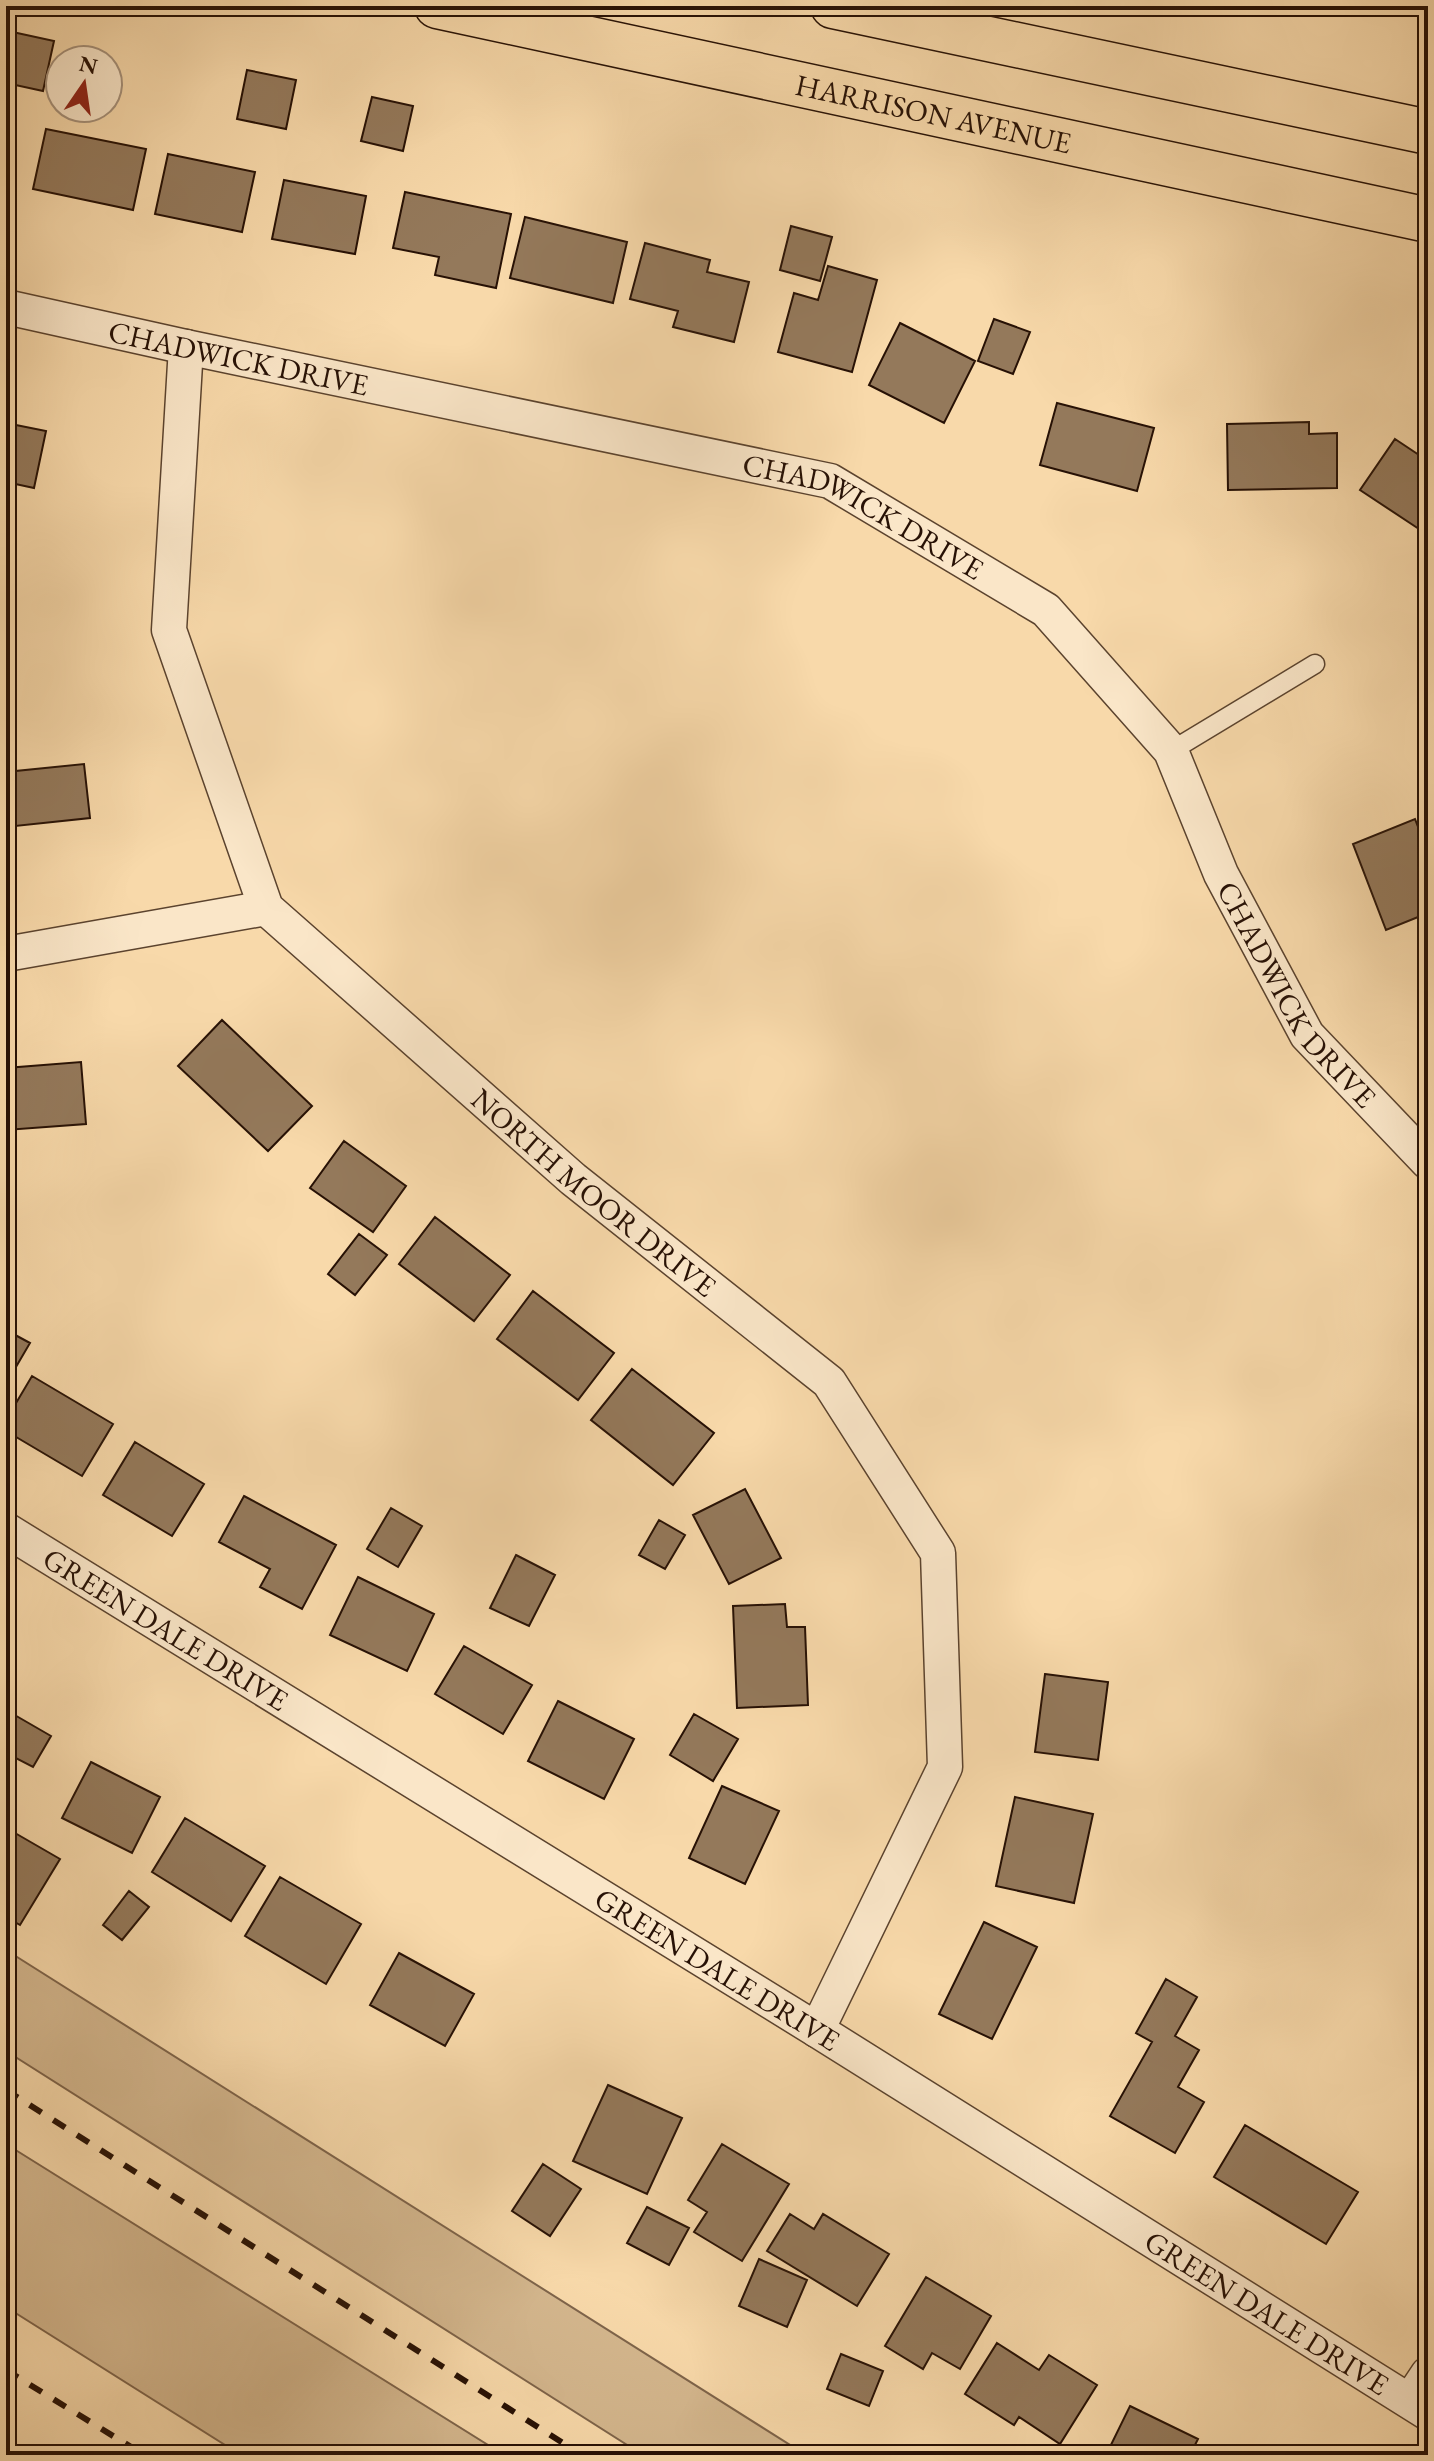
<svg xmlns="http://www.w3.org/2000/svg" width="1434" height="2461" viewBox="0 0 1434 2461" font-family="'EB Garamond',serif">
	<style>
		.green { fill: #d4b78e; stroke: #7e644a; stroke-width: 2 }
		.building { fill: #94795b; stroke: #271105; stroke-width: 2 }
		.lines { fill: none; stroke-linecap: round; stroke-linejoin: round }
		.service-casing { stroke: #5b432e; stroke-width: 21 }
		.minor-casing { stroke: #5b432e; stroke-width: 37 }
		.primary-casing { stroke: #271105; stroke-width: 47 }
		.service { stroke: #fae6c8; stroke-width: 18 }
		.minor { stroke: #fae6c8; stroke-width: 34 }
		.primary { stroke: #f8d9aa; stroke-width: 44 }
		.rail { stroke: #271105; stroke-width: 6; stroke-dasharray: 14 14; stroke-linecap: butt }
		.labels { text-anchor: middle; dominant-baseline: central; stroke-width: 7; stroke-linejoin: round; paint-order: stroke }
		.street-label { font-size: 30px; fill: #271105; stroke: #fae6c8 }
	</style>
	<rect width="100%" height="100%" fill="#f8d9aa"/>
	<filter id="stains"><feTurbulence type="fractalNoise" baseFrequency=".0025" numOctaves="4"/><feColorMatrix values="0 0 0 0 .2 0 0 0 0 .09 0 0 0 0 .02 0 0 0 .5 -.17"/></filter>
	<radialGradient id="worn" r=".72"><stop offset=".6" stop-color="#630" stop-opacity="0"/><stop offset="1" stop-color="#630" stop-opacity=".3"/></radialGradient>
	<!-- green -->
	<path class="green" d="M 6,1950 L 806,2455 L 643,2455 L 6,2051 Z
		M 6,2144 L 504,2455 L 241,2455 L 6,2307 Z"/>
	<!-- building -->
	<path class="building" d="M 8,31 L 54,41 L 43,91 L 6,83 Z
		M 247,70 L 296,80 L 286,129 L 237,119 Z
		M 372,97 L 413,106 L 403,151 L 361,141 Z
		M 46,129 L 146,149 L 133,210 L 33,189 Z
		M 168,154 L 255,172 L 242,232 L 155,214 Z
		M 284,180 L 366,196 L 355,254 L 272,239 Z
		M 405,192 L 511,214 L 496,288 L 435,275 L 439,257 L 393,248 Z
		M 525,217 L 627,242 L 613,303 L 510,278 Z
		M 791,226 L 832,237 L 820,281 L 780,270 Z
		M 645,243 L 710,260 L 707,272 L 749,282 L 734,342 L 673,327 L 678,311 L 630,299 Z
		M 828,266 L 877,280 L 852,372 L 778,352 L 794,293 L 818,300 Z
		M 994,319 L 1030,332 L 1013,374 L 978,361 Z
		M 900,323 L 975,361 L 944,423 L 869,385 Z
		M 1057,403 L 1154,428 L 1137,491 L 1040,465 Z
		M 1309,422 L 1309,434 L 1337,433 L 1337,488 L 1228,490 L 1227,424 Z
		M 6,423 L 46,431 L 34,488 L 6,482 Z
		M 1395,439 L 1428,461 L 1428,535 L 1360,490 Z
		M 84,764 L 90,818 L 6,827 L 6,772 Z
		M 1415,819 L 1428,853 L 1428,913 L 1386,930 L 1353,844 Z
		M 222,1020 L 312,1106 L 268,1151 L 178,1066 Z
		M 81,1062 L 86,1124 L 6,1130 L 6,1068 Z
		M 344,1141 L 406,1186 L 373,1232 L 310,1188 Z
		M 435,1217 L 510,1275 L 474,1321 L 399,1264 Z
		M 359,1234 L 387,1255 L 355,1295 L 328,1274 Z
		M 533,1291 L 614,1353 L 578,1400 L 497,1339 Z
		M 6,1330 L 30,1343 L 6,1384 Z
		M 632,1369 L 714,1433 L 673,1485 L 591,1420 Z
		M 32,1376 L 113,1424 L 82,1476 L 6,1431 L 6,1420 Z
		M 135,1442 L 204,1484 L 172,1536 L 103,1495 Z
		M 745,1489 L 781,1558 L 729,1584 L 693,1515 Z
		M 244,1496 L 336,1545 L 302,1609 L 260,1587 L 270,1569 L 219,1542 Z
		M 391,1508 L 422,1526 L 398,1567 L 367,1549 Z
		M 659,1520 L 685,1535 L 665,1569 L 639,1555 Z
		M 516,1555 L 555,1575 L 529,1626 L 490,1608 Z
		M 358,1577 L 434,1614 L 407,1671 L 330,1635 Z
		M 785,1604 L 787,1627 L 805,1627 L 808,1705 L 737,1708 L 733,1606 Z
		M 464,1646 L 532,1685 L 503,1734 L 435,1694 Z
		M 1045,1674 L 1108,1682 L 1098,1760 L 1035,1752 Z
		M 558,1701 L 634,1739 L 604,1799 L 528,1761 Z
		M 6,1710 L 51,1736 L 33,1767 L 14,1757 L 6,1771 Z
		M 694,1714 L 738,1739 L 713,1781 L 670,1755 Z
		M 91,1762 L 160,1797 L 132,1853 L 62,1818 Z
		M 722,1786 L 779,1811 L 745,1884 L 689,1858 Z
		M 1015,1797 L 1093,1814 L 1074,1903 L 996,1886 Z
		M 185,1818 L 265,1866 L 231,1921 L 152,1872 Z
		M 15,1833 L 60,1859 L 20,1925 L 6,1917 L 6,1848 Z
		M 280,1877 L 361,1924 L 326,1984 L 245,1936 Z
		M 129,1891 L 149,1907 L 122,1940 L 103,1925 Z
		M 984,1922 L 1037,1947 L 992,2039 L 939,2014 Z
		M 399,1953 L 474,1994 L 445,2046 L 370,2005 Z
		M 1166,1979 L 1197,1997 L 1175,2036 L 1199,2050 L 1178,2087 L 1204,2102 L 1175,2153 L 1110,2116 L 1152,2042 L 1136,2033 Z
		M 608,2085 L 682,2118 L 647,2194 L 573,2161 Z
		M 1245,2125 L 1358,2192 L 1326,2244 L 1214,2177 Z
		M 722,2144 L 789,2184 L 742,2261 L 694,2232 L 707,2212 L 688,2200 Z
		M 543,2164 L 581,2189 L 550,2236 L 512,2211 Z
		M 647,2207 L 689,2228 L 669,2265 L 627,2243 Z
		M 790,2214 L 814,2229 L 823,2214 L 889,2254 L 857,2306 L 767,2251 Z
		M 759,2259 L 807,2280 L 787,2327 L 739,2306 Z
		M 926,2277 L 991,2316 L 960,2369 L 932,2353 L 923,2369 L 885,2346 Z
		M 997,2343 L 1039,2370 L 1049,2355 L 1097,2385 L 1060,2444 L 1019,2417 L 1014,2425 L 965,2394 Z
		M 841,2354 L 883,2371 L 869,2406 L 827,2389 Z
		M 1130,2406 L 1198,2439 L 1190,2455 L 1106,2455 Z"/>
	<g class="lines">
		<!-- service casing -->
		<g class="service-casing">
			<path id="service" d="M 1171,751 L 1315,664"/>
		</g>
		<!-- minor casing -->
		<g class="minor-casing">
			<g id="minor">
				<path id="s1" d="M 6,307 L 186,347 L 830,481 L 1046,610 L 1171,751 L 1221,874 L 1307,1035 L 1428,1162"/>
				<path id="s2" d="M 186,347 L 169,630 L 266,908 L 573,1179 L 829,1382 L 938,1553 L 945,1767 L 817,2030"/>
				<path d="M 6,954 L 266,908"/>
				<path id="s3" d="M 6,1530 L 817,2030 L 1428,2413"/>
				<path d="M 1410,2401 L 1428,2374"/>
			</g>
		</g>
		<!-- primary casing -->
		<g class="primary-casing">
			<g id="primary">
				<path id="s4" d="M 437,6 L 1428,220"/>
				<path d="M 833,6 L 1428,132"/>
			</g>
		</g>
		<!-- service -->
		<use href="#service" class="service"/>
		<!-- minor -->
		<use href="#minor" class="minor"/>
		<!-- primary -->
		<use href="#primary" class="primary"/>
		<!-- rail -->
		<path class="rail" d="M 6,2090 L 582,2455
			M 6,2370 L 144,2455"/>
	</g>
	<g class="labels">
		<!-- street labels -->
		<g class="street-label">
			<text stroke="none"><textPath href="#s4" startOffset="508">HARRISON AVENUE</textPath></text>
			<text stroke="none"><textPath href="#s1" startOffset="238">CHADWICK DRIVE</textPath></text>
			<text stroke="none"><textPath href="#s1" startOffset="886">CHADWICK DRIVE</textPath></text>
			<text stroke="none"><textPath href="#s1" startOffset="1558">CHADWICK DRIVE</textPath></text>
			<text stroke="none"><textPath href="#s2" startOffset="1012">NORTH MOOR DRIVE</textPath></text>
			<text stroke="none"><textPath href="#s3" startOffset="188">GREEN DALE DRIVE</textPath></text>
			<text stroke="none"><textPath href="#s3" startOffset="836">GREEN DALE DRIVE</textPath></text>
			<text stroke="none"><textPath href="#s3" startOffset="1484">GREEN DALE DRIVE</textPath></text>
		</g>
	</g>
	<!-- margin -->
	<rect width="1434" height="2461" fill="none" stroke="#f8d9aa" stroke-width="32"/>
	<rect x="8" y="8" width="1418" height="2445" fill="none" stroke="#271105" stroke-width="4"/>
	<rect x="16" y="16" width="1402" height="2429" fill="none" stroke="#271105" stroke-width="2"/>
	<!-- north arrow -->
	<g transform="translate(84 84) rotate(13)"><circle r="38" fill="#fae6c8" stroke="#a6917a" stroke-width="2"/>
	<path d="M0-6L14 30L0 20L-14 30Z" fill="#8f2418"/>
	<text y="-12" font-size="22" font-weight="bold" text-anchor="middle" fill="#271105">N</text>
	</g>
	<rect width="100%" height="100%" filter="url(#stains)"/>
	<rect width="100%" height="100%" fill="url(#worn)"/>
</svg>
